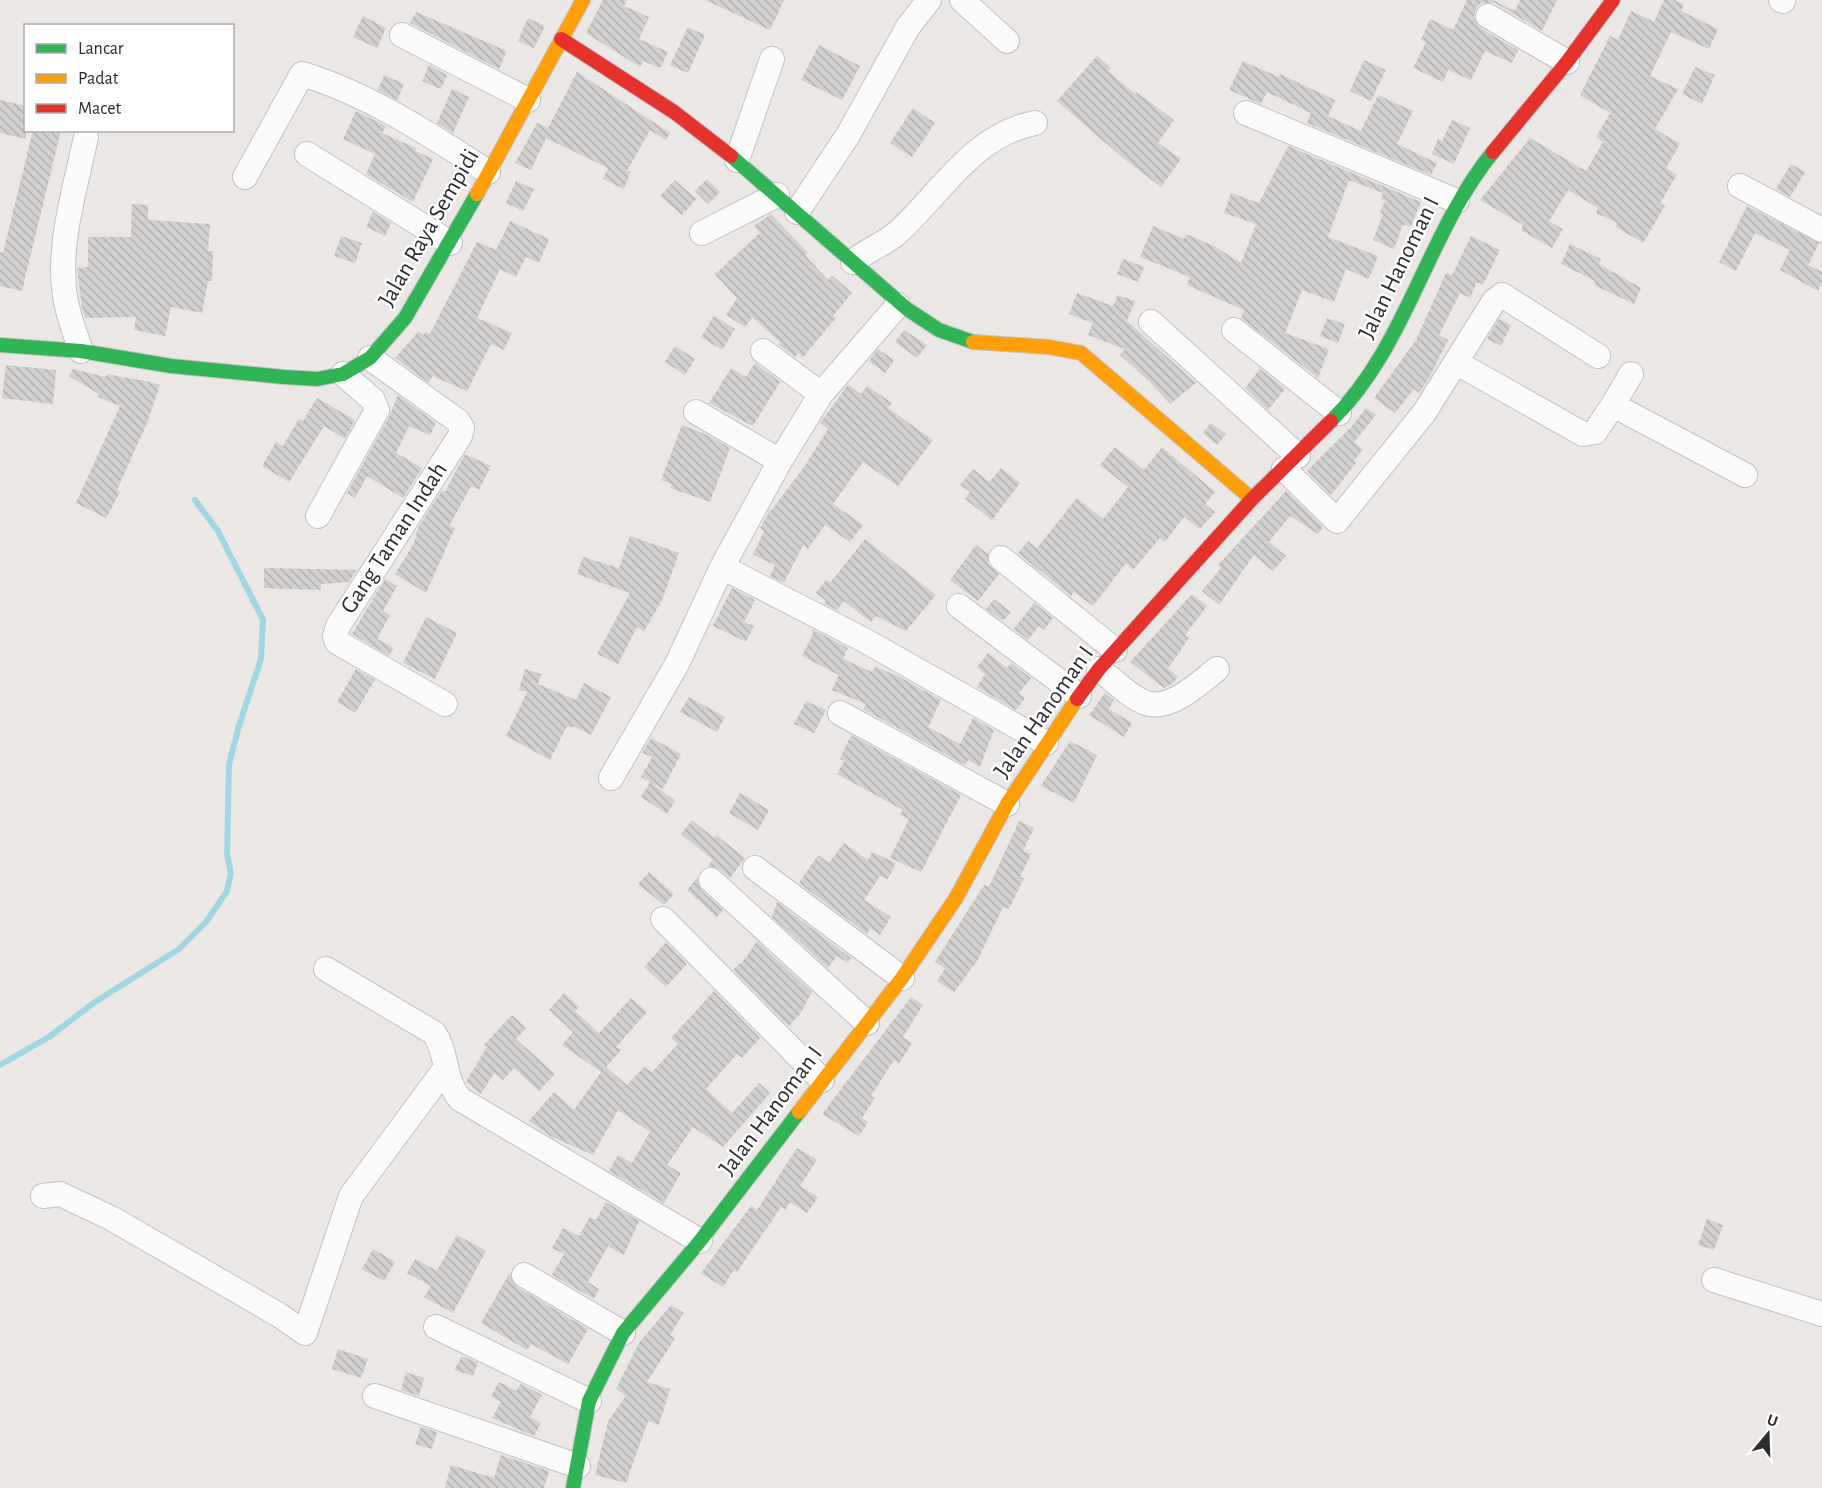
<svg xmlns="http://www.w3.org/2000/svg" width="1822" height="1488" viewBox="0 0 1822 1488" font-family="'Alegreya Sans',sans-serif">
	<style>
		.lines { fill: none; stroke-linecap: round; stroke-linejoin: round }
		.stream { stroke: #a2d6e2; stroke-width: 6 }
		.building { fill: url(#building-back-hatch) }
		.street-casing { stroke: #c3c2c3; stroke-width: 26 }
		.fast-casing { stroke: #c3c2c3; stroke-width: 16 }
		.slow-casing { stroke: #c3c2c3; stroke-width: 16 }
		.jam-casing { stroke: #c3c2c3; stroke-width: 16 }
		.street { stroke: #fcfbfb; stroke-width: 24 }
		.fast { stroke: #30b455; stroke-width: 14 }
		.slow { stroke: #ff9f0a; stroke-width: 14 }
		.jam { stroke: #e5322d; stroke-width: 14 }
		.labels { text-anchor: middle; dominant-baseline: central; stroke-width: 5; stroke-linejoin: round; paint-order: stroke }
		.street-label { font-size: 24px; fill: #2d2d2d; stroke: #fff }
	</style>
	<defs>
		<pattern id="building-back-hatch" width="6" height="6" patternUnits="userSpaceOnUse" patternTransform="scale(1.5)"><rect width="6" height="6" fill="#d2d0ce"/><path d="M-1 5l2 2M0 0l6 6M5-1l2 2" fill="none" stroke="#b5b3b1"/></pattern>
	</defs>
	<rect width="100%" height="100%" fill="#eae7e5"/>
	<g class="lines">
		<!-- stream -->
		<path class="stream" d="M 0,1065 L 49,1037 L 95,1002 L 179,949 L 206,922 L 227,891 L 231,873 L 227,854 L 229,765 L 238,729 L 261,659 L 263,620 L 218,531 L 195,500"/>
	</g>
	<!-- building -->
	<path class="building" d="M 603,0 L 627,0 L 624,6 L 649,17 L 639,39 L 668,52 L 660,68 L 643,61 L 640,67 L 586,33 Z
		M 705,0 L 784,0 L 770,30 Z
		M 1467,0 L 1493,0 L 1515,11 L 1520,0 L 1557,0 L 1542,31 L 1495,3 L 1481,3 L 1476,8 L 1474,17 L 1480,28 L 1518,50 L 1512,63 L 1485,51 L 1471,80 L 1448,70 L 1443,82 L 1413,68 L 1426,42 L 1421,40 L 1430,19 L 1453,30 Z
		M 1664,0 L 1674,0 L 1684,4 L 1681,11 L 1718,29 L 1709,49 L 1671,32 L 1650,76 L 1678,89 L 1655,129 L 1680,144 L 1666,168 L 1677,175 L 1660,203 L 1665,206 L 1643,243 L 1616,227 L 1617,223 L 1596,213 L 1598,208 L 1568,190 L 1549,221 L 1563,229 L 1552,248 L 1521,230 L 1523,225 L 1480,200 L 1530,138 L 1586,171 L 1603,142 L 1596,137 L 1610,113 L 1580,95 L 1610,36 L 1618,40 L 1631,11 L 1654,22 Z
		M 416,12 L 507,51 L 499,69 L 410,23 Z
		M 363,16 L 386,28 L 377,48 L 353,37 Z
		M 528,18 L 545,26 L 534,48 L 518,41 Z
		M 688,27 L 705,35 L 688,73 L 670,65 Z
		M 819,45 L 860,66 L 842,100 L 801,80 Z
		M 1097,56 L 1111,68 L 1108,71 L 1135,94 L 1136,92 L 1174,120 L 1158,143 L 1181,159 L 1161,187 L 1123,158 L 1057,101 Z
		M 1364,60 L 1386,70 L 1371,101 L 1350,91 Z
		M 1243,61 L 1279,77 L 1280,74 L 1335,100 L 1328,116 L 1361,131 L 1378,95 L 1413,111 L 1397,144 L 1437,163 L 1431,175 L 1307,123 L 1311,113 L 1267,92 L 1261,104 L 1229,90 Z
		M 429,65 L 447,75 L 441,89 L 422,81 Z
		M 1695,67 L 1715,75 L 1702,104 L 1682,94 Z
		M 577,72 L 670,133 L 666,140 L 650,130 L 627,171 L 631,172 L 624,189 L 603,179 L 608,168 L 546,138 L 531,170 L 515,163 L 537,123 L 548,128 Z
		M 384,75 L 404,84 L 397,100 L 378,90 Z
		M 452,89 L 469,97 L 453,133 L 437,123 Z
		M 0,100 L 26,106 L 26,139 L 0,133 Z
		M 913,108 L 935,123 L 912,157 L 890,143 Z
		M 356,111 L 386,126 L 382,133 L 416,148 L 415,151 L 433,159 L 413,202 L 366,174 L 375,154 L 343,139 Z
		M 1452,120 L 1470,128 L 1454,164 L 1432,154 L 1438,139 L 1442,141 Z
		M 33,130 L 61,130 L 22,291 L 0,286 L 0,252 L 3,253 Z
		M 1288,146 L 1421,202 L 1411,226 L 1403,225 L 1394,249 L 1373,240 L 1383,214 L 1380,213 L 1385,200 L 1381,199 L 1383,193 L 1349,180 L 1328,237 L 1378,256 L 1369,279 L 1346,269 L 1334,302 L 1302,290 L 1285,333 L 1329,349 L 1318,378 L 1241,318 L 1244,310 L 1187,285 L 1190,277 L 1140,257 L 1153,226 L 1184,239 L 1186,234 L 1214,246 L 1241,263 L 1256,224 L 1224,213 L 1231,193 L 1259,203 Z
		M 1791,164 L 1805,172 L 1790,197 L 1776,189 Z
		M 707,179 L 720,192 L 708,204 L 695,191 Z
		M 675,180 L 696,199 L 682,215 L 660,196 Z
		M 516,181 L 534,189 L 523,211 L 506,203 Z
		M 132,204 L 148,205 L 148,220 L 210,224 L 208,251 L 213,251 L 212,281 L 208,281 L 202,313 L 171,307 L 165,336 L 134,330 L 136,317 L 85,318 L 82,308 L 77,268 L 88,267 L 88,237 L 131,237 Z
		M 1747,206 L 1819,243 L 1808,265 L 1822,272 L 1822,282 L 1818,291 L 1780,270 L 1790,250 L 1755,233 L 1736,271 L 1719,262 Z
		M 373,212 L 391,223 L 385,236 L 366,227 Z
		M 771,214 L 808,253 L 805,255 L 828,280 L 832,275 L 852,293 L 833,316 L 836,318 L 803,357 L 798,353 L 795,357 L 779,345 L 781,343 L 752,317 L 745,327 L 726,315 L 737,298 L 715,274 L 760,233 L 754,226 Z
		M 510,221 L 549,239 L 539,263 L 526,257 L 516,277 L 500,269 L 477,318 L 512,333 L 504,350 L 491,344 L 467,391 L 432,376 L 429,383 L 395,358 L 418,332 L 424,335 L 425,332 L 430,334 L 477,242 L 496,250 Z
		M 341,236 L 362,243 L 355,263 L 334,256 Z
		M 1471,236 L 1500,250 L 1483,285 L 1477,282 L 1470,298 L 1460,293 L 1439,335 L 1448,340 L 1429,378 L 1419,393 L 1414,389 L 1395,413 L 1374,398 L 1416,340 L 1446,273 L 1452,275 Z
		M 1570,244 L 1601,259 L 1599,264 L 1641,288 L 1634,304 L 1594,285 L 1595,281 L 1561,264 Z
		M 1123,259 L 1144,267 L 1138,282 L 1117,274 Z
		M 1077,293 L 1113,306 L 1118,295 L 1135,301 L 1127,321 L 1196,383 L 1170,404 L 1151,383 L 1120,355 L 1125,349 L 1088,335 L 1093,323 L 1069,314 Z
		M 714,316 L 735,329 L 722,350 L 701,337 Z
		M 1327,318 L 1345,324 L 1338,343 L 1320,336 Z
		M 1499,319 L 1511,325 L 1501,346 L 1487,339 Z
		M 904,330 L 927,345 L 917,358 L 895,342 Z
		M 675,346 L 695,359 L 685,375 L 665,362 Z
		M 878,349 L 894,360 L 885,373 L 869,361 Z
		M 755,363 L 780,382 L 753,426 L 709,403 L 731,368 L 746,377 Z
		M 6,365 L 56,370 L 53,404 L 2,398 Z
		M 73,369 L 106,377 L 107,374 L 150,382 L 160,385 L 147,423 L 117,490 L 120,492 L 106,518 L 76,503 L 120,406 L 98,397 L 99,394 L 69,376 Z
		M 1260,369 L 1285,389 L 1268,410 L 1245,388 Z
		M 848,385 L 861,394 L 867,386 L 892,403 L 888,408 L 933,440 L 898,486 L 863,462 L 833,504 L 863,525 L 850,542 L 825,525 L 808,549 L 803,545 L 784,583 L 770,576 L 775,565 L 753,555 L 764,531 L 760,528 L 770,510 L 771,511 L 804,467 L 828,429 L 820,423 Z
		M 398,395 L 436,423 L 430,435 L 409,426 L 396,453 L 422,468 L 403,498 L 367,476 L 355,498 L 347,493 L 389,417 Z
		M 317,398 L 355,420 L 345,439 L 324,426 L 289,482 L 262,466 L 276,442 L 283,446 L 299,419 L 303,421 Z
		M 1366,408 L 1376,415 L 1354,442 L 1363,449 L 1354,461 L 1356,463 L 1331,495 L 1307,471 L 1352,426 Z
		M 1211,423 L 1226,434 L 1217,445 L 1203,433 Z
		M 682,425 L 705,434 L 730,448 L 710,502 L 670,488 L 672,484 L 661,480 Z
		M 1115,447 L 1144,470 L 1162,447 L 1215,492 L 1205,504 L 1215,512 L 1200,529 L 1184,517 L 1165,542 L 1160,538 L 1133,570 L 1126,563 L 1093,606 L 1074,592 L 1071,596 L 1018,553 L 1028,541 L 1037,548 L 1077,498 L 1103,519 L 1128,487 L 1100,465 Z
		M 465,454 L 491,466 L 479,490 L 471,486 L 449,526 L 455,528 L 426,593 L 395,574 L 414,543 L 418,528 L 442,490 L 445,492 Z
		M 1001,468 L 1020,483 L 992,520 L 965,499 L 970,492 L 960,485 L 973,469 L 989,482 Z
		M 1286,491 L 1323,527 L 1318,534 L 1290,516 L 1269,542 L 1286,556 L 1273,571 L 1254,555 L 1219,605 L 1202,591 L 1221,568 L 1218,565 Z
		M 630,536 L 679,553 L 662,600 L 644,631 L 637,627 L 618,664 L 597,654 L 630,593 L 577,574 L 583,557 L 619,568 Z
		M 865,539 L 936,595 L 906,631 L 876,616 L 871,622 L 844,601 L 837,610 L 824,604 L 826,601 L 816,593 L 826,580 L 830,583 Z
		M 976,545 L 988,554 L 988,564 L 999,574 L 978,601 L 950,580 Z
		M 264,568 L 356,570 L 356,571 L 349,582 L 321,584 L 321,590 L 264,588 Z
		M 385,579 L 397,586 L 383,611 L 390,615 L 377,639 L 394,648 L 389,656 L 352,634 Z
		M 732,588 L 755,600 L 744,622 L 754,626 L 746,642 L 713,626 Z
		M 1192,594 L 1207,606 L 1185,635 L 1189,638 L 1168,668 L 1178,677 L 1172,684 L 1164,688 L 1130,662 Z
		M 994,599 L 1011,612 L 1003,621 L 986,609 Z
		M 1034,603 L 1053,618 L 1044,630 L 1039,626 L 1028,640 L 1014,629 Z
		M 426,617 L 457,633 L 435,679 L 403,663 Z
		M 812,629 L 848,648 L 843,659 L 872,672 L 875,667 L 898,676 L 941,700 L 928,727 L 960,744 L 973,718 L 994,730 L 980,767 L 968,760 L 965,765 L 863,709 L 866,704 L 832,690 L 839,675 L 802,656 L 813,634 Z
		M 988,653 L 1007,668 L 1011,663 L 1031,678 L 1019,693 L 1025,698 L 1016,710 L 977,687 L 985,674 L 977,667 Z
		M 356,669 L 375,680 L 355,713 L 337,702 Z
		M 525,669 L 541,674 L 538,684 L 576,700 L 584,683 L 611,697 L 591,735 L 573,726 L 572,728 L 567,726 L 550,760 L 506,736 L 527,692 L 519,690 Z
		M 1105,693 L 1114,700 L 1109,709 L 1132,723 L 1124,737 L 1089,715 Z
		M 689,697 L 725,717 L 717,732 L 680,712 Z
		M 806,701 L 826,710 L 814,733 L 794,724 Z
		M 851,735 L 961,795 L 921,872 L 890,858 L 909,819 L 900,815 L 903,810 L 837,774 L 844,761 L 840,759 Z
		M 651,738 L 681,754 L 663,789 L 652,783 L 675,801 L 667,814 L 641,797 L 650,782 L 641,777 L 652,757 L 642,753 Z
		M 1070,741 L 1097,755 L 1074,803 L 1041,786 Z
		M 740,793 L 769,810 L 758,830 L 729,813 Z
		M 692,820 L 714,838 L 716,835 L 745,858 L 730,878 L 720,869 L 708,866 L 713,860 L 681,834 Z
		M 1019,821 L 1034,828 L 1023,851 L 1031,854 L 1020,877 L 1024,878 L 1009,909 L 1003,907 L 977,961 L 954,992 L 937,981 L 945,968 L 935,962 L 984,885 L 989,887 Z
		M 844,843 L 868,860 L 872,852 L 896,863 L 888,879 L 880,876 L 864,900 L 891,917 L 880,935 L 870,928 L 867,934 L 799,883 L 818,855 L 829,863 Z
		M 649,872 L 674,894 L 664,905 L 638,884 Z
		M 697,878 L 701,890 L 723,910 L 717,917 L 687,890 Z
		M 777,902 L 851,958 L 848,963 L 837,956 L 828,968 L 772,917 Z
		M 757,941 L 812,992 L 800,1014 L 789,1026 L 733,970 L 740,963 L 741,964 Z
		M 666,942 L 687,964 L 666,987 L 644,967 Z
		M 714,991 L 760,1038 L 742,1058 L 737,1054 L 706,1089 L 732,1113 L 759,1083 L 770,1093 L 723,1147 L 693,1127 L 667,1165 L 681,1173 L 664,1203 L 609,1171 L 618,1155 L 632,1163 L 650,1132 L 618,1110 L 593,1155 L 550,1136 L 529,1121 L 554,1092 L 574,1110 L 601,1072 L 562,1045 L 573,1032 L 549,1010 L 564,993 L 579,1007 L 575,1011 L 599,1033 L 631,998 L 647,1012 L 616,1047 L 621,1050 L 606,1067 L 627,1085 L 644,1067 L 652,1072 L 678,1044 L 671,1038 Z
		M 911,997 L 923,1005 L 903,1037 L 912,1043 L 899,1064 L 894,1060 L 871,1096 L 875,1098 L 862,1118 L 868,1122 L 859,1136 L 822,1114 Z
		M 512,1015 L 526,1028 L 516,1039 L 555,1074 L 539,1091 L 514,1068 L 503,1080 L 494,1073 L 481,1094 L 466,1082 L 487,1047 L 484,1045 Z
		M 797,1148 L 817,1160 L 800,1186 L 818,1197 L 807,1213 L 790,1202 L 785,1210 L 781,1207 L 737,1272 L 734,1270 L 723,1287 L 701,1273 L 751,1206 L 757,1210 Z
		M 606,1202 L 639,1221 L 624,1255 L 608,1246 L 588,1282 L 599,1289 L 594,1299 L 552,1275 L 564,1254 L 552,1248 L 563,1228 L 579,1236 L 590,1217 L 596,1220 Z
		M 1707,1219 L 1723,1225 L 1714,1250 L 1698,1245 Z
		M 457,1235 L 486,1251 L 453,1313 L 424,1297 L 431,1286 L 407,1273 L 415,1259 L 437,1271 Z
		M 373,1249 L 395,1262 L 384,1281 L 362,1269 Z
		M 509,1274 L 517,1287 L 588,1329 L 568,1364 L 531,1344 L 527,1350 L 481,1323 Z
		M 671,1305 L 684,1313 L 670,1335 L 675,1338 L 647,1382 L 670,1389 L 659,1425 L 648,1421 L 626,1483 L 595,1475 L 608,1421 L 626,1396 L 616,1389 L 639,1343 Z
		M 338,1349 L 368,1359 L 361,1378 L 332,1369 Z
		M 462,1356 L 478,1363 L 473,1376 L 454,1370 Z
		M 406,1372 L 424,1378 L 419,1396 L 401,1390 Z
		M 499,1382 L 516,1391 L 521,1384 L 542,1395 L 530,1417 L 541,1423 L 534,1436 L 492,1418 L 501,1402 L 491,1396 Z
		M 421,1427 L 437,1432 L 432,1449 L 415,1444 Z
		M 501,1455 L 549,1471 L 544,1488 L 445,1488 L 451,1465 L 494,1478 Z"/>
	<g class="lines">
		<!-- street casing -->
		<g class="street-casing">
			<path id="street" d="M 962,0 L 1007,41
				M 1781,0 L 1783,1
				M 1488,16 L 1567,62
				M 402,35 L 528,100
				M 1246,113 L 1457,201
				M 307,154 L 450,243
				M 737,160 L 772,59
				M 245,177 L 302,74 C 369,94 430,135 488,172
				M 1740,186 L 1822,230
				M 797,212 L 848,135 L 908,27 L 929,0
				M 702,233 L 777,195
				M 853,262 C 866,250 883,245 896,234 C 940,195 972,135 1035,123
				M 1151,322 L 1298,456
				M 1234,330 L 1339,413
				M 81,351 C 74,330 66,310 64,288 C 59,239 76,185 86,137
				M 763,351 L 821,394
				M 370,358 L 458,421 L 462,428 L 460,436 L 338,626 L 335,636 L 337,642 L 445,704
				M 1457,363 L 1583,434 L 1595,432 L 1613,405 L 1745,475
				M 1613,405 L 1631,374
				M 696,412 L 780,461
				M 1284,469 L 1337,521 L 1424,413 L 1494,301 L 1502,295 L 1598,356
				M 318,516 L 377,410 L 373,400 L 343,374
				M 1001,558 L 1115,650
				M 722,567 L 864,640 L 1046,743
				M 959,606 L 1079,696
				M 1099,669 C 1113,679 1130,698 1146,703 C 1171,711 1199,683 1217,669
				M 840,713 L 1007,804
				M 611,778 L 677,664 L 722,567 L 780,461 L 821,394 L 898,305
				M 755,868 L 902,978
				M 711,880 L 867,1023
				M 663,919 L 822,1080
				M 326,969 L 434,1033 C 448,1053 443,1079 460,1099 L 700,1241
				M 43,1196 L 60,1194 L 111,1218 L 279,1315 L 305,1333 L 351,1196 L 445,1069
				M 524,1275 L 623,1333
				M 1714,1280 L 1822,1314
				M 436,1327 L 589,1401
				M 375,1396 L 578,1466"/>
		</g>
		<!-- fast casing -->
		<g class="fast-casing">
			<path id="fast" d="M 731,156 L 907,309 L 939,330 L 973,342
				M 0,345 L 81,351 L 171,366 L 284,377 L 317,379 L 343,374 L 370,358 L 405,318 L 477,194
				M 1331,421 C 1408,345 1426,234 1493,152
				M 573,1488 L 589,1401 L 623,1333 L 700,1241 L 799,1112"/>
		</g>
		<!-- slow casing -->
		<g class="slow-casing">
			<path id="slow" d="M 477,194 L 583,0
				M 973,342 L 1049,347 L 1081,353 L 1252,499
				M 799,1112 L 902,978 L 956,898 L 1007,804 L 1077,699"/>
		</g>
		<!-- jam casing -->
		<g class="jam-casing">
			<path id="jam" d="M 561,39 L 674,112 L 731,156
				M 1493,152 L 1567,62 L 1613,0
				M 1077,699 L 1099,669 L 1252,499 L 1331,421"/>
		</g>
		<!-- street -->
		<use href="#street" class="street"/>
		<!-- fast -->
		<use href="#fast" class="fast"/>
		<!-- slow -->
		<use href="#slow" class="slow"/>
		<!-- jam -->
		<use href="#jam" class="jam"/>
	</g>
	<g class="labels">
		<!-- street labels -->
		<g class="street-label">
			<text transform="translate(429 228) rotate(-60)">Jalan Raya Sempidi</text>
			<text transform="translate(1399 268) rotate(-64)">Jalan Hanoman I</text>
			<text transform="translate(394 538) rotate(-57)">Gang Taman Indah</text>
			<text transform="translate(1044 712) rotate(-55)">Jalan Hanoman I</text>
			<text transform="translate(771 1111) rotate(-53)">Jalan Hanoman I</text>
		</g>
	</g>
	<!-- legend -->
	<rect x="24" y="24" width="210" height="108" fill="#ffffff" stroke="#ababab" stroke-width="1.5"/>
	<rect x="36" y="44" width="30" height="9" fill="#30b455" stroke="#ababab" stroke-width="1.5"/>
	<text x="78" y="54" font-size="18" fill="#2d2d2d">Lancar</text>
	<rect x="36" y="74" width="30" height="9" fill="#ff9f0a" stroke="#ababab" stroke-width="1.5"/>
	<text x="78" y="84" font-size="18" fill="#2d2d2d">Padat</text>
	<rect x="36" y="104" width="30" height="9" fill="#e5322d" stroke="#ababab" stroke-width="1.5"/>
	<text x="78" y="114" font-size="18" fill="#2d2d2d">Macet</text>
	<!-- north arrow -->
	<g transform="translate(1768 1434) rotate(19)" stroke="#ffffff" stroke-width="4.5" paint-order="stroke">
	<path d="M0-4.5L10 22L0 15L-10 22Z" fill="#2d2d2d"/>
	<text y="-9" font-size="16" font-weight="bold" text-anchor="middle" fill="#2d2d2d">U</text>
	</g>
</svg>
